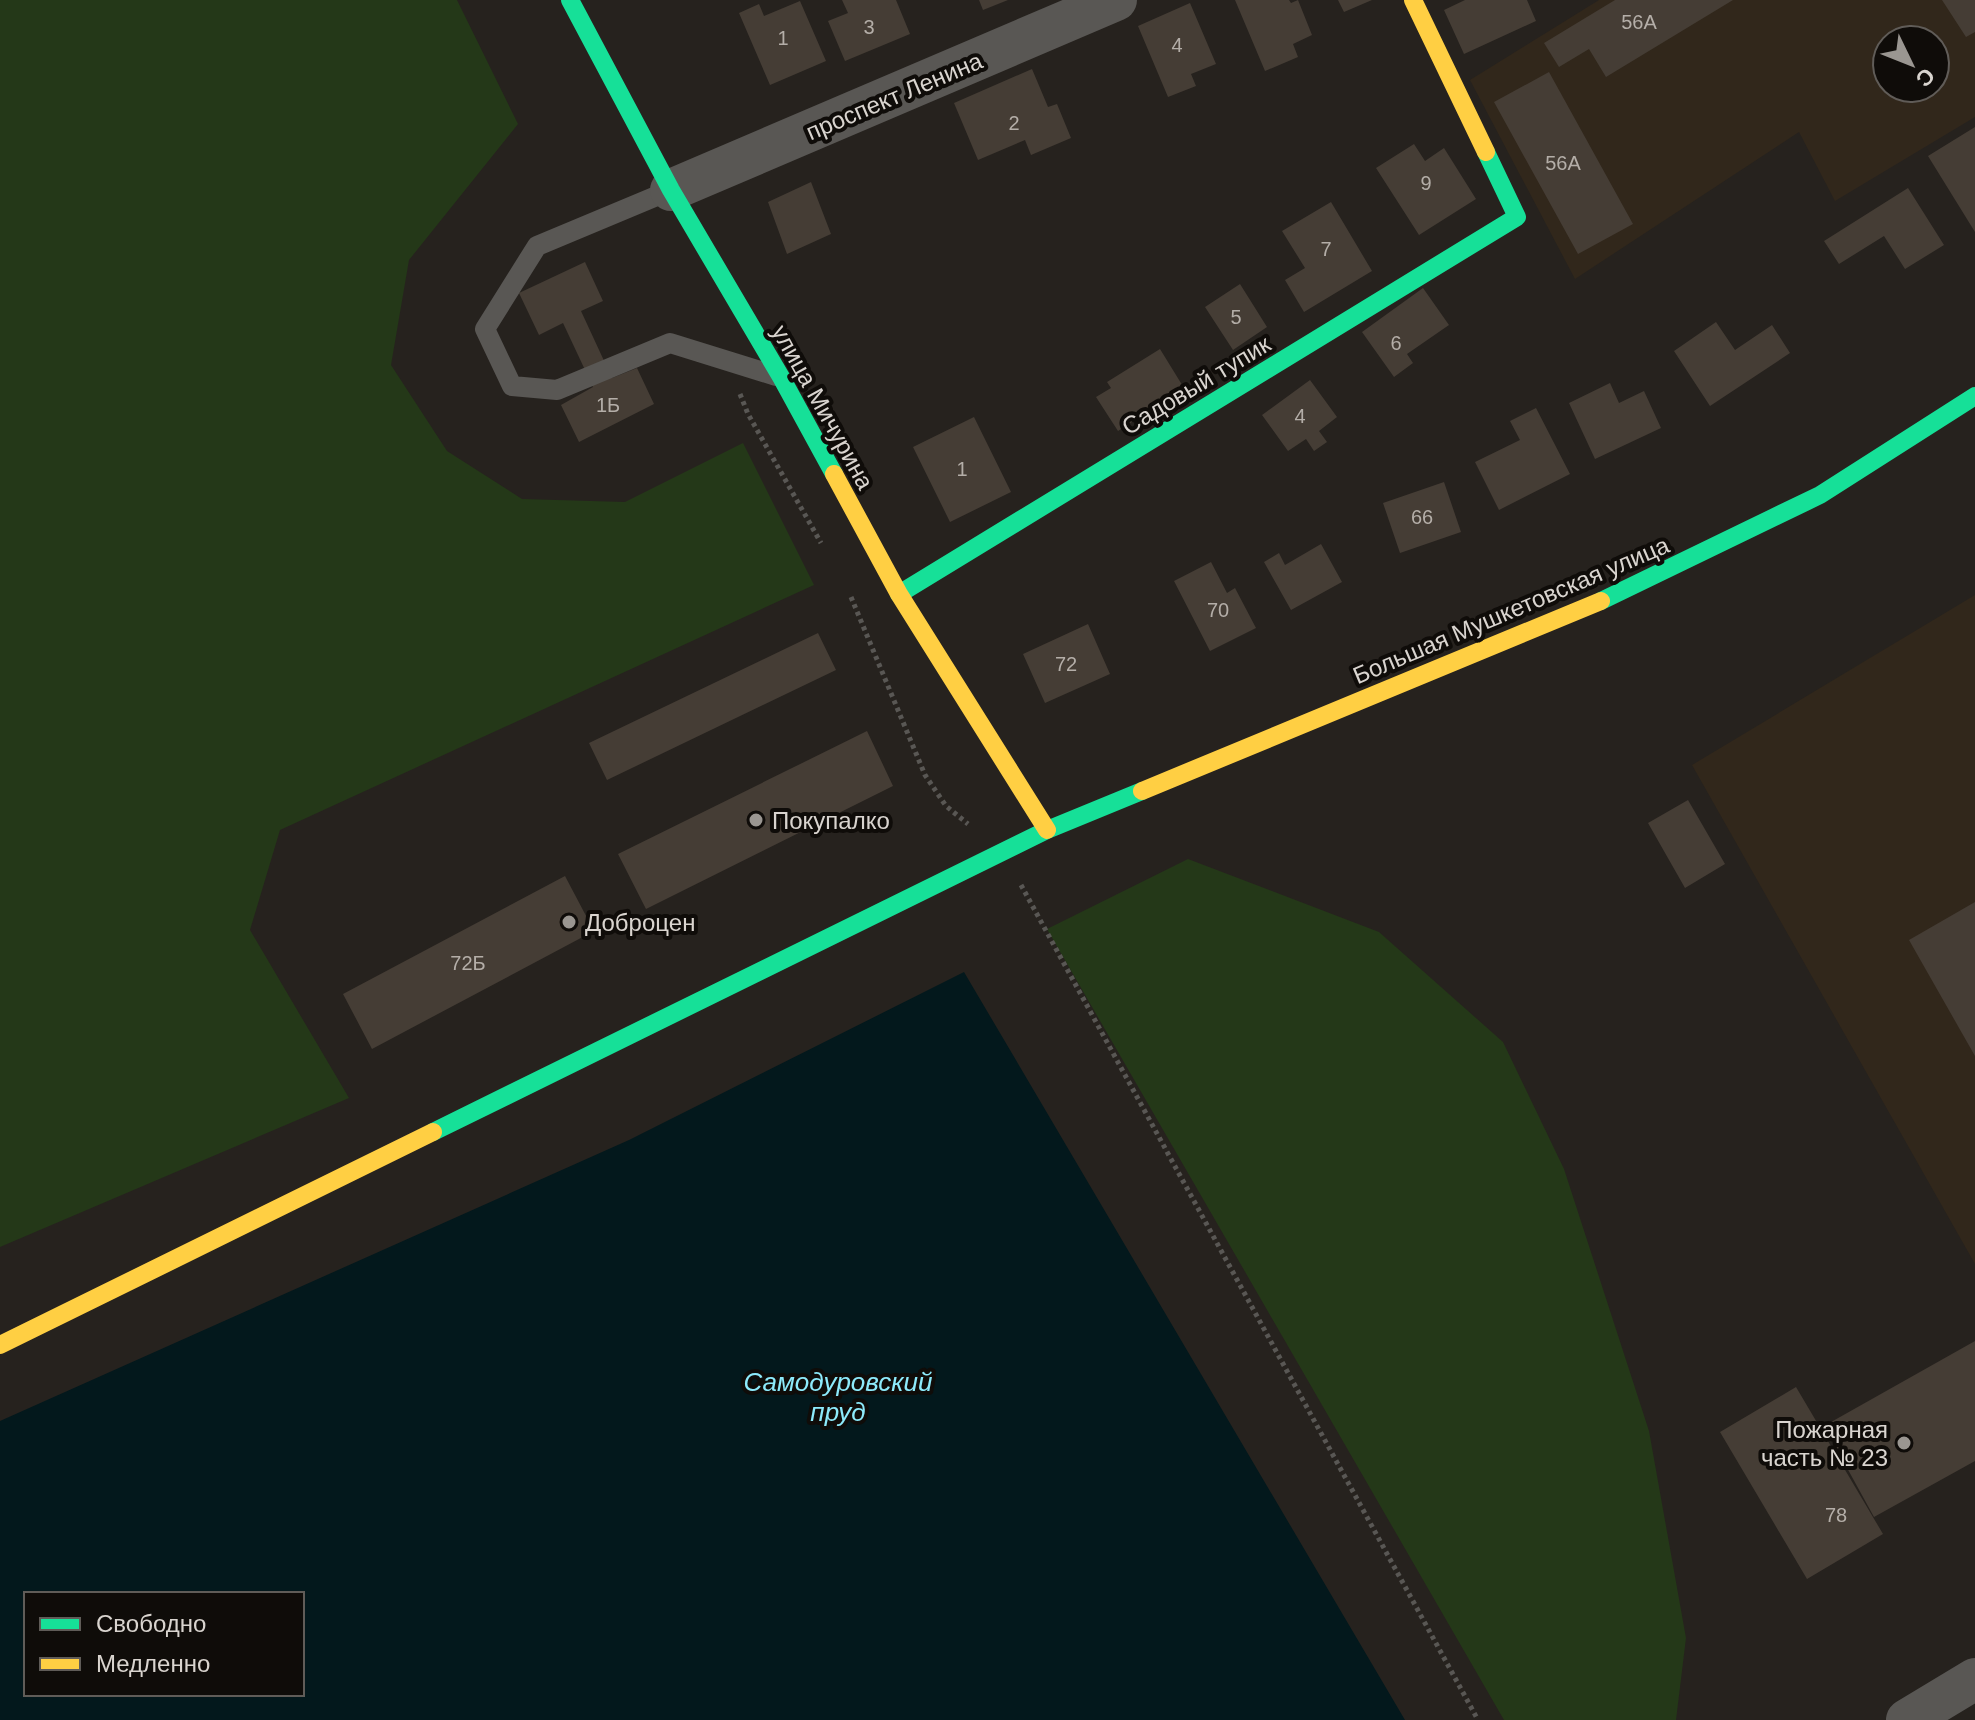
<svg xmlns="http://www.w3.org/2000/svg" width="1975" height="1720" viewBox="0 0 1975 1720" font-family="Arial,sans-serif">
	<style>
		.built { fill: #31271b; fill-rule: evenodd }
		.green { fill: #243818 }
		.water { fill: #03181c; fill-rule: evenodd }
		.building { fill: #453d35 }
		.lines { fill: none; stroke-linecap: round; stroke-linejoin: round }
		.path { stroke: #595754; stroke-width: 5; stroke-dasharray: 4 4; stroke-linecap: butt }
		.lane { stroke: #595754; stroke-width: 20 }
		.street { stroke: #595754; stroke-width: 42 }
		.fast { stroke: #16e098; stroke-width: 18 }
		.slow { stroke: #ffcf43; stroke-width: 18 }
		.poi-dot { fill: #9a9691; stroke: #0f0c09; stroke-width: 3 }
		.labels { text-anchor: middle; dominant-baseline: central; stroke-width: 8; stroke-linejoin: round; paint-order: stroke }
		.number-label { font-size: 20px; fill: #b4aea8 }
		.street-label { font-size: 24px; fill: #d9d4cf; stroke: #0f0c09 }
		.poi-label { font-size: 24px; fill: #d9d4cf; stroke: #0f0c09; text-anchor: start }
		.water-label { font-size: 26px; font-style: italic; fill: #8deafb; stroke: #0f0c09 }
	</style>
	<rect width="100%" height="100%" fill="#26221e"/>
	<!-- built -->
	<path class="built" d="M 1599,0 L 1975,0 L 1975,117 L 1835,201 L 1799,132 L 1575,279 L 1470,80 ZM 1887,40 L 1935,40 L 1935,88 L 1887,88 Z
		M 1975,595 L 1975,1264 L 1692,765 Z"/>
	<!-- green -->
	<path class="green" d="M 0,0 L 457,0 L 518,124 L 409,260 L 391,365 L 447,451 L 522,499 L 625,502 L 743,443 L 814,585 L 280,830 L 250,930 L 349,1098 L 0,1247 Z
		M 1188,859 L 1379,932 L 1503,1042 L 1564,1169 L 1649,1431 L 1686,1638 L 1676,1720 L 1504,1720 L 1047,929 Z"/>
	<!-- water -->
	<path class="water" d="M 964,972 L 1405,1720 L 0,1720 L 0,1421 L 629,1140 ZM 26,1594 L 302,1594 L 302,1694 L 26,1694 Z"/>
	<!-- building -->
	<path class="building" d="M 842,0 L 896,0 L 910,34 L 845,61 L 828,21 L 848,13 Z
		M 979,0 L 1008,0 L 983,10 Z
		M 1235,0 L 1289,0 L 1291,3 L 1298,0 L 1312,35 L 1293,44 L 1298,57 L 1265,71 Z
		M 1338,0 L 1372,0 L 1344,12 Z
		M 1465,0 L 1527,0 L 1536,21 L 1464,54 L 1444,10 Z
		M 1615,0 L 1733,0 L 1606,77 L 1589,49 L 1559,67 L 1544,43 Z
		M 1942,0 L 1975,0 L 1975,32 L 1966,37 Z
		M 800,1 L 826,61 L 770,85 L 739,13 L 759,4 L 764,16 Z
		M 1190,3 L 1216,64 L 1191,74 L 1196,86 L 1168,97 L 1138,26 Z
		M 1032,69 L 1048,107 L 1057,104 L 1071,138 L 1031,155 L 1025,140 L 978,160 L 954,103 Z
		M 1549,72 L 1633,224 L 1578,254 L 1494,102 Z
		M 1975,127 L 1975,232 L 1928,156 Z
		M 1414,144 L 1425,161 L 1444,148 L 1476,199 L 1419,235 L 1376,168 Z
		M 811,182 L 831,234 L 787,254 L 768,202 Z
		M 1908,188 L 1944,245 L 1905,269 L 1884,236 L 1839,264 L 1824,241 Z
		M 1331,202 L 1372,271 L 1304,312 L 1285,280 L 1305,268 L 1282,231 Z
		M 585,262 L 603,301 L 581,311 L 612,378 L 637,368 L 654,404 L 579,442 L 561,405 L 593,387 L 563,323 L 539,335 L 519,293 Z
		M 1240,284 L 1267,327 L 1233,350 L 1205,307 Z
		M 1423,288 L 1449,325 L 1407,354 L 1413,363 L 1394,377 L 1362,332 Z
		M 1716,322 L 1735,350 L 1772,325 L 1790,353 L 1710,406 L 1674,351 Z
		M 1160,349 L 1184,388 L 1118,431 L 1096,397 L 1111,388 L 1107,382 Z
		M 1310,380 L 1337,417 L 1319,431 L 1327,442 L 1314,451 L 1306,439 L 1288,451 L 1262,415 Z
		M 1610,383 L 1619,403 L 1644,391 L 1661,428 L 1595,459 L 1569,403 Z
		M 1536,408 L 1570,474 L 1499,510 L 1475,462 L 1520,440 L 1510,421 Z
		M 974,417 L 1011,492 L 950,522 L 913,447 Z
		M 1444,482 L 1461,532 L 1400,553 L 1383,503 Z
		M 1321,544 L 1342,582 L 1291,610 L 1264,562 L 1279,553 L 1285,565 Z
		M 1211,562 L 1227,593 L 1235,588 L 1256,628 L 1210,651 L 1174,581 Z
		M 1088,624 L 1110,674 L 1045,703 L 1023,654 Z
		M 818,633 L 836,670 L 607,780 L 589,743 Z
		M 867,731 L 893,786 L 646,909 L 618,854 Z
		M 1688,800 L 1725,864 L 1685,888 L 1648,823 Z
		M 565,876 L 594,931 L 372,1049 L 343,994 Z
		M 1975,902 L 1975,1056 L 1909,940 Z
		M 1975,1341 L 1975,1461 L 1874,1517 L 1824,1426 Z
		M 1796,1387 L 1883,1534 L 1807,1579 L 1720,1432 Z"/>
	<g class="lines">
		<!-- path -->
		<path class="path" d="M 740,394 L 748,414 L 821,543
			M 851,597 L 925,775 L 946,806 L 968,824
			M 1021,885 L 1478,1720"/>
		<!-- lane -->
		<path class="lane" d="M 671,190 L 537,246 L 485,329 L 512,386 L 557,390 L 670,343 L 776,376"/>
		<!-- street -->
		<path class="street" d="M 671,190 L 1116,0
			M 1907,1720 L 1975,1679"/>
		<!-- fast -->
		<path class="fast" d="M 570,0 L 671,190 L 781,377 L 834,474
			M 899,594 L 1517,217 L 1486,152
			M 1601,601 L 1820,495 L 1975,396
			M 433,1132 L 1047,830 L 1142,791"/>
		<!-- slow -->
		<path class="slow" d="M 1413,0 L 1486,152
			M 834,474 L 899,594 L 1047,830
			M 1142,791 L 1601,601
			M 0,1345 L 433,1132"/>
	</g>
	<!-- markers -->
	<g class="poi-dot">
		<circle cx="756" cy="820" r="8"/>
		<circle cx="569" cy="922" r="8"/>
		<circle cx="1904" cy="1443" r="8"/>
	</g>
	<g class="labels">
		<!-- number labels -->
		<g class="number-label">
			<text x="1639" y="22">56А</text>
			<text x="869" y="27">3</text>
			<text x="783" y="38">1</text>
			<text x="1177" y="45">4</text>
			<text x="1014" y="123">2</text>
			<text x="1563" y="163">56А</text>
			<text x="1426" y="183">9</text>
			<text x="1326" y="249">7</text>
			<text x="1236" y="317">5</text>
			<text x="1396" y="343">6</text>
			<text x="608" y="405">1Б</text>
			<text x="1300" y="416">4</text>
			<text x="962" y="469">1</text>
			<text x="1422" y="517">66</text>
			<text x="1218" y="610">70</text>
			<text x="1066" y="664">72</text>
			<text x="468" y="963">72Б</text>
			<text x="1836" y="1515">78</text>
		</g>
		<!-- street labels -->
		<g class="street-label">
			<text transform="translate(894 96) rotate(-23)">проспект Ленина</text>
			<text transform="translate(1196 385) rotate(-31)">Садовый тупик</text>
			<text transform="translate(823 407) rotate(61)">улица Мичурина</text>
			<text transform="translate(1511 610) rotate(-23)">Большая Мушкетовская улица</text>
		</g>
		<!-- poi labels -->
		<g class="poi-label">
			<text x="772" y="820">Покупалко</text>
			<text x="585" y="922">Доброцен</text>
			<text x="1888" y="1429" text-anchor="end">Пожарная<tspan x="1888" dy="28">часть № 23</tspan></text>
		</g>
		<!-- water labels -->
		<g class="water-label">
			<text x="838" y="1382">Самодуровский<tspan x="838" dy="30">пруд</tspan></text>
		</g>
	</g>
	<!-- legend -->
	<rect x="24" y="1592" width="280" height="104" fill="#0f0c09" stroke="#605c58" stroke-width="2"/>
	<rect x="40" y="1618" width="40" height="12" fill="#16e098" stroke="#605c58" stroke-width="2"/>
	<text x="96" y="1632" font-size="24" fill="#d9d4cf">Свободно</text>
	<rect x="40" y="1658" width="40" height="12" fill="#ffcf43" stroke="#605c58" stroke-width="2"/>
	<text x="96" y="1672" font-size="24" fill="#d9d4cf">Медленно</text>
	<!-- north arrow -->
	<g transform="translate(1911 64) rotate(133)"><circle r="38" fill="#0f0c09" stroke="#605c58" stroke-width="2"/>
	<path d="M0-6L14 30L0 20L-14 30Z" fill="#9a9691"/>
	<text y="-12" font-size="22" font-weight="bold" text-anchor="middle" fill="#d9d4cf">С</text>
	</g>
</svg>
